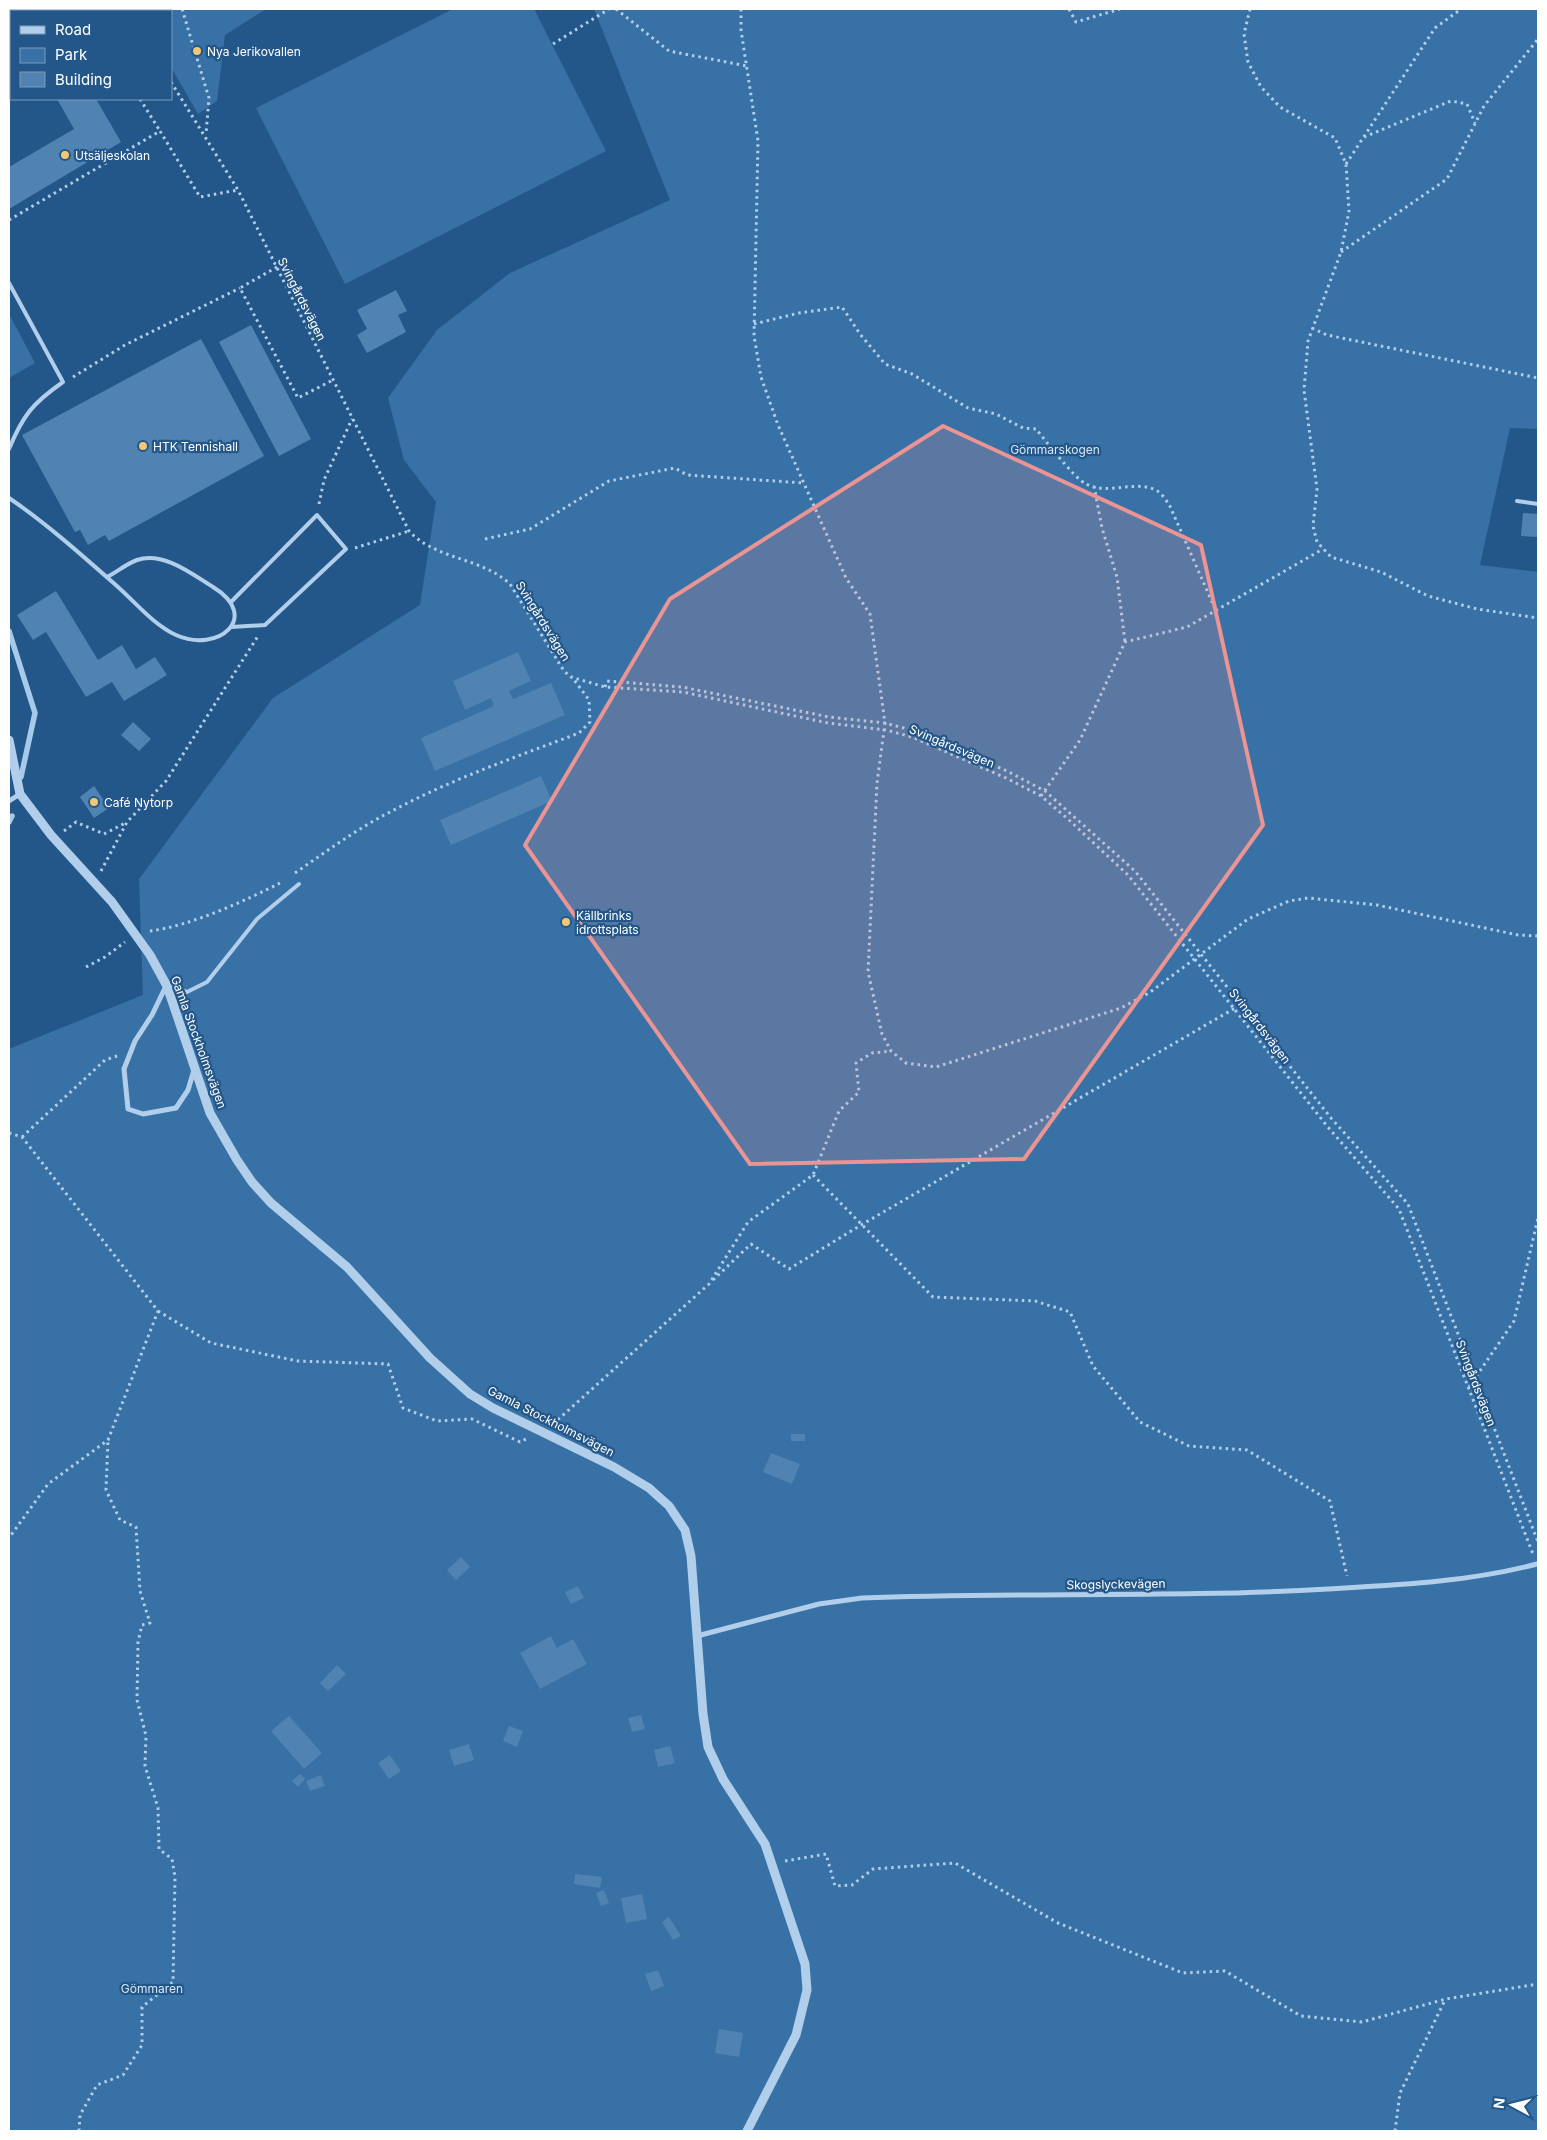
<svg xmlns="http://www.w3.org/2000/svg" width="1547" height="2140" viewBox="0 0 1547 2140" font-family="Inter,sans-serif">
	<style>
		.green { fill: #3871a6 }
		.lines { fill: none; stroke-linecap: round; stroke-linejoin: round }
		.stream { stroke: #a5caea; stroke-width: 5.5 }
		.building { fill: #5082b2 }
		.path { stroke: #b1ceea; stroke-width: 3; stroke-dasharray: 2.5 4; stroke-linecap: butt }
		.service { stroke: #b1ceea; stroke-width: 4 }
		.minor { stroke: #b1ceea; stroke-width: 5 }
		.tertiary { stroke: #b1ceea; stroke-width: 9 }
		.marked { fill: #ea9494; fill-opacity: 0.2; stroke: #ea9494; stroke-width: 4; stroke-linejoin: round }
		.poi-dot { fill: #f4c774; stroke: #245789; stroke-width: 2 }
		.labels { text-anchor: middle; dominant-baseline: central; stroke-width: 4.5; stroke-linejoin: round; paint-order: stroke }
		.poi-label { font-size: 12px; fill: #fff; stroke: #245789; text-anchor: start }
		.street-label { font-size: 12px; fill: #fff; stroke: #245789 }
		.park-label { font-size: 12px; fill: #d5e7f7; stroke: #245789 }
	</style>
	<rect width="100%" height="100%" fill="#245789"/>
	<!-- green -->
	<path class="green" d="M 137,9 L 266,9 L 225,35 L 217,101 L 198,114 L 171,67 L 171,11 L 139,11 Z
		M 453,9 L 534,9 L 606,151 L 345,284 L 256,108 Z
		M 594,9 L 1538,9 L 1538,429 L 1510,428 L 1480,565 L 1538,572 L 1538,2131 L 9,2131 L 9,1049 L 143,995 L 139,879 L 273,698 L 420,605 L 436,502 L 404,460 L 388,398 L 437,330 L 510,273 L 670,200 Z
		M 9,314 L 35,363 L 9,378 Z"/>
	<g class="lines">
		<!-- stream -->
		<path class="stream" d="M 9,631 L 35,713 L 21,777
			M 9,822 L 12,816"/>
	</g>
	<!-- building -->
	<path class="building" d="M 11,27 L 11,66 L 9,67 L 9,29 Z
		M 57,99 L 96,99 L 121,142 L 9,209 L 9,167 L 74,129 Z
		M 396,290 L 407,311 L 398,315 L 406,332 L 367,353 L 357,335 L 367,329 L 357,310 Z
		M 251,325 L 311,439 L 279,456 L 219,342 Z
		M 201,339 L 264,456 L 109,541 L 105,535 L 88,545 L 80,530 L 75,532 L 22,435 Z
		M 1523,513 L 1538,514 L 1538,537 L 1521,536 Z
		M 56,591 L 98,660 L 122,645 L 136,669 L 155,657 L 167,675 L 124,701 L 112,682 L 86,697 L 46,632 L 33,640 L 17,615 Z
		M 518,652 L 531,681 L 509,691 L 513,699 L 551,683 L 565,715 L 435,771 L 421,738 L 494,706 L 491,698 L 465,710 L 453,681 Z
		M 133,722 L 151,739 L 139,751 L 121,735 Z
		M 541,776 L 552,801 L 451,845 L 440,820 Z
		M 94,786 L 109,808 L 94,818 L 80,797 Z
		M 791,1434 L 805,1434 L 805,1441 L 791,1441 Z
		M 771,1453 L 800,1464 L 792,1484 L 763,1472 Z
		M 461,1557 L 470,1567 L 456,1580 L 447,1570 Z
		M 578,1586 L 584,1598 L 571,1604 L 565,1592 Z
		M 551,1636 L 557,1648 L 573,1639 L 587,1664 L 540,1689 L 520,1653 Z
		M 337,1665 L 346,1674 L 328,1691 L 320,1683 Z
		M 641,1715 L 645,1729 L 632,1732 L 628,1718 Z
		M 289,1716 L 322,1753 L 304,1769 L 271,1731 Z
		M 509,1726 L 523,1731 L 517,1747 L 503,1741 Z
		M 469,1744 L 474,1760 L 454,1766 L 449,1750 Z
		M 670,1746 L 675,1763 L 658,1767 L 654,1750 Z
		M 390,1755 L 401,1771 L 389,1779 L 378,1763 Z
		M 300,1774 L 305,1779 L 298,1787 L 292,1781 Z
		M 321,1775 L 325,1786 L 310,1791 L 306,1781 Z
		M 575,1874 L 602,1877 L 600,1888 L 574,1884 Z
		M 604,1890 L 609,1903 L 601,1906 L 596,1893 Z
		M 642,1894 L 647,1919 L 626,1923 L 621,1898 Z
		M 669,1917 L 681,1936 L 673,1940 L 662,1922 Z
		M 658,1970 L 664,1986 L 651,1991 L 645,1974 Z
		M 719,2029 L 743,2033 L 739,2057 L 715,2053 Z"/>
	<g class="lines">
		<!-- path -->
		<path class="path" d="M 124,9 L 125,11
			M 182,9 L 209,98 L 206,134
			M 616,9 L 669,51 L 747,66
			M 741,9 L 741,30 L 758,141 L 754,336 L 761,377 L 778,425 L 846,578 L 870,614 L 885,723 L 877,783 L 868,972 L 882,1034 L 891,1051 L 906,1063 L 936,1067 L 1121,1008 L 1149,993 L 1248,919 L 1289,901 L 1308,898 L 1377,905 L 1518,935 L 1538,936
			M 1069,9 L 1076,22 L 1120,9
			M 1250,9 L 1244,34 L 1248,62 L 1261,87 L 1280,107 L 1335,138 L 1346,164 L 1349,211 L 1341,252 L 1308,341 L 1304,390 L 1317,489 L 1313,526 L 1317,542 L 1331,557 L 1381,572 L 1428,596 L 1477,609 L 1538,618
			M 106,11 L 108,9
			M 553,44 L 609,9
			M 171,82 L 238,190 L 409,531 C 436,560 481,557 510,584 L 564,671 L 571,677 L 605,687 L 683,692 L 828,723 L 886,730 L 912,737 L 1006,778 L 1041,796 L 1069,820 L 1128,875 L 1327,1126 L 1399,1209 L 1533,1554
			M 140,99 L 160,131
			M 1364,137 L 1451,101 L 1467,104 L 1475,123
			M 1346,164 L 1435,28 L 1461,9
			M 9,220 L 160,131 L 200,197 L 238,190
			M 1341,252 L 1447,179 L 1484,106 L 1538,39
			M 277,267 L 240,288 L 298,398 L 333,380
			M 754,324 L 799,313 L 842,307 L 860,334 L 885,364 L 912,374 L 968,408 L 996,414 L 1023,428 L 1036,429 C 1046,441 1074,478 1086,484 C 1109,496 1138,478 1159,492 C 1163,495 1166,501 1169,504 L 1216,611
			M 1312,328 L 1327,335 L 1538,378
			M 73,377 L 125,345 L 240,288
			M 1094,486 L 1102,528 L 1117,577 L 1125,642
			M 319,504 L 324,480 L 352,419
			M 485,539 L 530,529 L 609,481 L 675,468 L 687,475 L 804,483
			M 355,548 L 409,531
			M 605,687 L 607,681 L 682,687 L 829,717 L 885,723 L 915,731 L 1007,771 L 1045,791 L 1135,871 L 1331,1118 L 1408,1204 L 1538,1542
			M 1041,796 L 1080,740 L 1125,642 L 1187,627 L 1323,549
			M 64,831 L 76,822 L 104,834 L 127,822
			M 101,871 L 127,822 L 166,781 L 258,636
			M 295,873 C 327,851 358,828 392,811 C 452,779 516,757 579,733 L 590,722 L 589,700 L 572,677
			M 150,931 C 190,926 245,901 282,882
			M 86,967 L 105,957 L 125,942
			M 9,1133 L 22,1137 L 158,1311 L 108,1440 L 48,1484 L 9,1538
			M 22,1137 L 105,1060 L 117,1056
			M 813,1175 L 933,1297 L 1035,1301 L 1070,1312 L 1093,1366 L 1140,1422 L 1189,1446 L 1247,1450 L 1330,1501 L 1347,1576
			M 713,1280 L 751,1244 L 789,1269 L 861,1225 L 1242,1004
			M 158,1311 L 211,1343 L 298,1361 L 388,1364 L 403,1408 L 437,1421 L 472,1419 L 520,1442 L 526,1439
			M 1469,1387 L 1514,1321 L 1538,1218
			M 553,1424 L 709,1284 L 748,1222 L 813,1175 L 839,1111 L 859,1092 L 856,1063 L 872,1053 L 891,1051
			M 785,1861 L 826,1854 L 835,1886 L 852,1885 L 873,1869 L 955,1863 L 1058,1923 L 1183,1973 L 1225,1971 L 1301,2016 L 1362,2022 L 1446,1999 L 1538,1984
			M 79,2131 L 80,2115 L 97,2085 L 123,2075 L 142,2045 L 142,2007 L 173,1982 L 175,1877 L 172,1859 L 159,1849 L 158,1808 L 145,1766 L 146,1736 L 137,1700 L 138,1642 L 142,1625 L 150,1623 L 140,1591 L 136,1527 L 120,1520 L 106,1490 L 108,1440
			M 1395,2131 L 1400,2093 L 1445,2000"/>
		<!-- service -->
		<path class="service" d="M 9,283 L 63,382 C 33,403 23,415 9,449
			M 9,498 C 46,523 84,557 118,587 C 136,603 154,625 176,635 C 218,654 262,617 213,587 C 192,574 163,551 137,560 C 126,564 117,572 107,577
			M 1517,501 L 1538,504
			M 231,602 L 317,515 L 346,549 L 265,625 L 231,627
			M 169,986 L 187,992 L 207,982 L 257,919 L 299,884"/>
		<!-- minor -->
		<path class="minor" d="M 9,801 L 20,794
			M 166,986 L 152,1015 L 135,1041 L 124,1069 L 128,1109 L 143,1114 L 176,1108 L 188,1090 L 194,1070
			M 697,1636 L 819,1604 L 862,1598 C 1017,1592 1173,1598 1328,1589 C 1398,1585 1468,1582 1537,1564"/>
		<!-- tertiary -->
		<path class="tertiary" d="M 9,740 L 20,794 L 51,835 L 112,902 L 150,955 L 167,986 L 210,1113 L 237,1160 L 252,1182 L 271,1203 L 347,1267 L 430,1358 L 470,1394 L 493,1408 L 614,1467 L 649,1488 L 669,1506 L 685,1530 L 691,1556 L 703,1714 L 708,1747 L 723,1779 L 765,1844 L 805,1964 L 807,1990 L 796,2035 L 747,2131"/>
	</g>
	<!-- marked area -->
	<path class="marked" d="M 943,426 L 1201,545 L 1263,825 L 1024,1159 L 750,1164 L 525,845 L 670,599 Z"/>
	<!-- markers -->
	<g class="poi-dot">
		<circle cx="197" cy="51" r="5"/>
		<circle cx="65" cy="155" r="5"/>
		<circle cx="143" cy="446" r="5"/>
		<circle cx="94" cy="802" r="5"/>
		<circle cx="566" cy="922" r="5"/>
	</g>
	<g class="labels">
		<!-- poi labels -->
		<g class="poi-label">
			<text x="207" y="51">Nya Jerikovallen</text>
			<text x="75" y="155">Utsäljeskolan</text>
			<text x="153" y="446">HTK Tennishall</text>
			<text x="104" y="802">Café Nytorp</text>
			<text x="576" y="915">Källbrinks<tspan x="576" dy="14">idrottsplats</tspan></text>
		</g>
		<!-- street labels -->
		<g class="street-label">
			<text transform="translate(302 299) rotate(63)">Svingårdsvägen</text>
			<text transform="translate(543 621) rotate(58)">Svingårdsvägen</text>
			<text transform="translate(952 746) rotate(23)">Svingårdsvägen</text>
			<text transform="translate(1260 1026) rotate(52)">Svingårdsvägen</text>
			<text transform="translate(199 1042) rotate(70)">Gamla Stockholmsvägen</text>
			<text transform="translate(1476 1383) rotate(69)">Svingårdsvägen</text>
			<text transform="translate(551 1421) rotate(27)">Gamla Stockholmsvägen</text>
			<text transform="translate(1116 1584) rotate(-1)">Skogslyckevägen</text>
		</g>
		<!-- park labels -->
		<g class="park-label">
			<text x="1055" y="449">Gömmarskogen</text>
			<text x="152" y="1988">Gömmaren</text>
		</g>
	</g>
	<!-- border -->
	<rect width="1547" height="2140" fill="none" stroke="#ffffff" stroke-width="20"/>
	<!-- legend -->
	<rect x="10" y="10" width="162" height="90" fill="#245789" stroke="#7c9ab8"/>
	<rect x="20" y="26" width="25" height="8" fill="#b1ceea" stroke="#7c9ab8"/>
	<text x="55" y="35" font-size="15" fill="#ffffff">Road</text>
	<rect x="20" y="48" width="25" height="15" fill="#3871a6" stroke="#7c9ab8"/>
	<text x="55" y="60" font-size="15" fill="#ffffff">Park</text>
	<rect x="20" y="72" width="25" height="15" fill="#5082b2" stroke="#7c9ab8"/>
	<text x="55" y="85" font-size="15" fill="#ffffff">Building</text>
	<!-- north arrow -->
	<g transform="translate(1512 2105) rotate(277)" stroke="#245789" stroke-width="4" paint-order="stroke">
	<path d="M0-4L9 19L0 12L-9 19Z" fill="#ffffff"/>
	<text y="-8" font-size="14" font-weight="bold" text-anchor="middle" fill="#ffffff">N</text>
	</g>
</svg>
